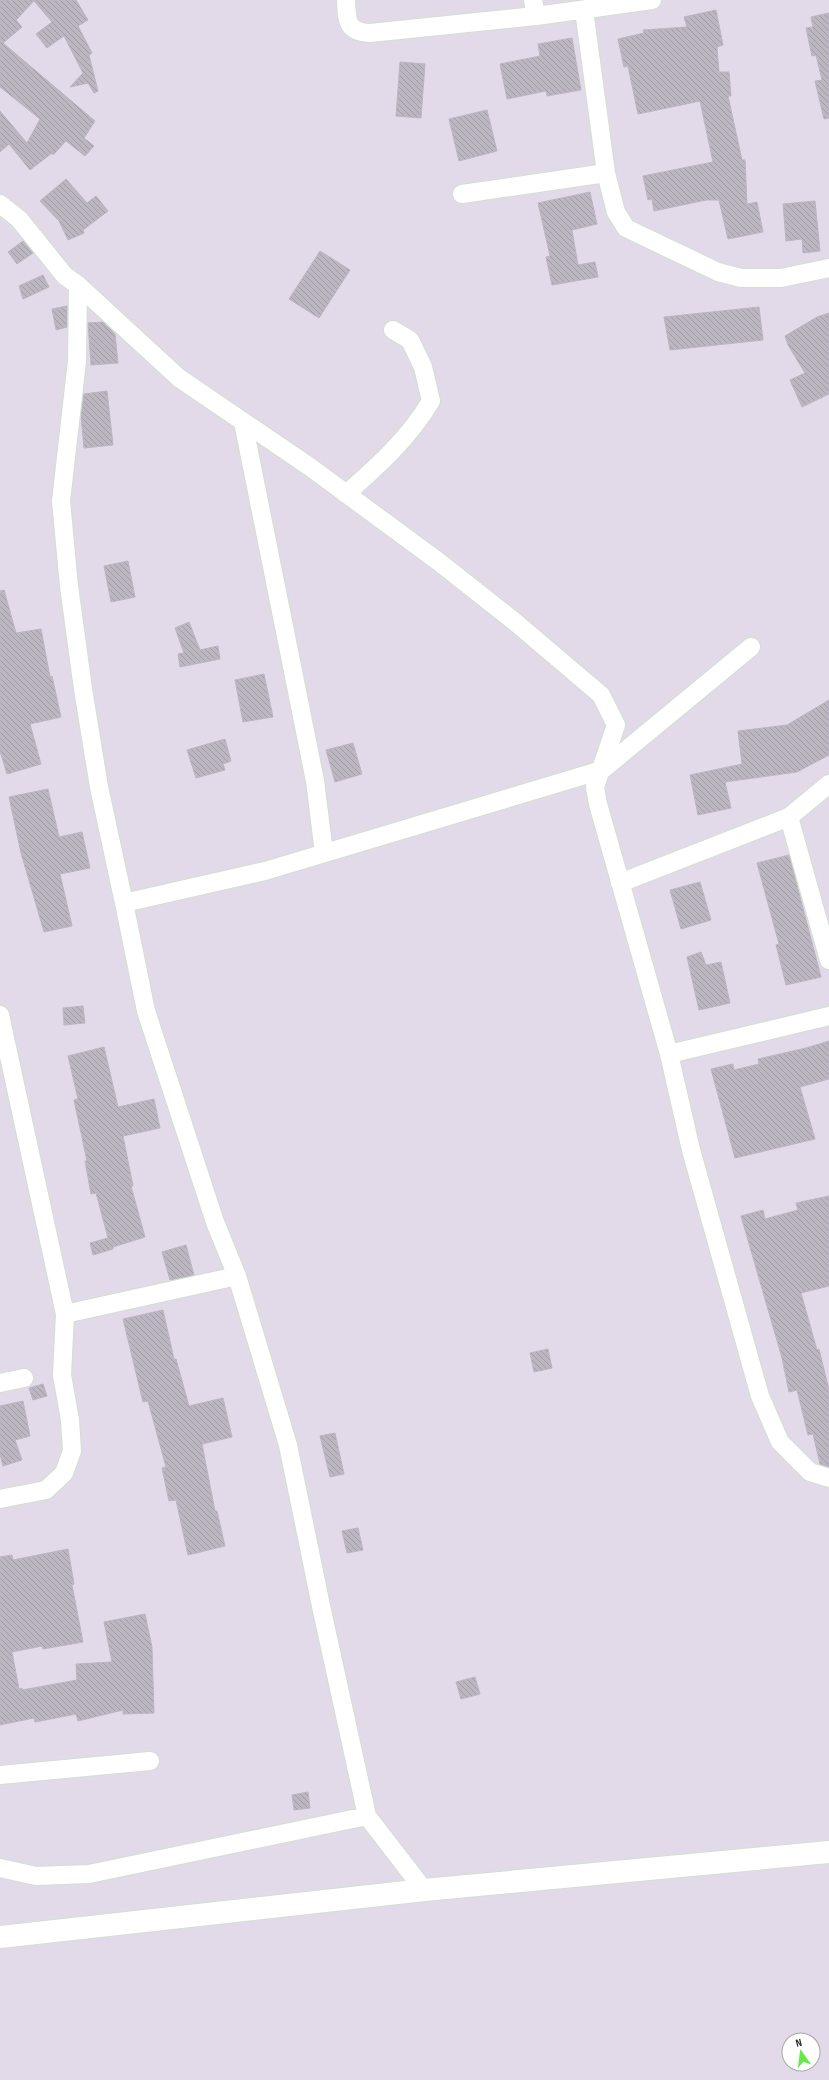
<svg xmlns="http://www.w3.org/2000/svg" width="829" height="2080" viewBox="0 0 829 2080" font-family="'Sofia Sans Condensed',sans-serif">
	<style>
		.building { fill: url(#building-back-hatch); stroke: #beb4c4 }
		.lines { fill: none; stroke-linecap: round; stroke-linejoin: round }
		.minor-casing { stroke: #d3dfcf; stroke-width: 20 }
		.secondary-casing { stroke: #d3dfcf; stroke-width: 24 }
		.minor { stroke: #fff; stroke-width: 18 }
		.secondary { stroke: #fff; stroke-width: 22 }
	</style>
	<defs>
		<pattern id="building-back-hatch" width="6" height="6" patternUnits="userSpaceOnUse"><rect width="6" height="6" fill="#bcb6c1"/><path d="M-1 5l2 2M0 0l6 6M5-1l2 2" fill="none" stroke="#a29ca6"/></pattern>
	</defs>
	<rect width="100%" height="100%" fill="#e2dae9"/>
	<!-- building -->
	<path class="building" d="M 0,0 L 76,0 L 88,20 L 78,26 L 92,53 L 89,55 L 98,91 L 94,93 L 88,83 L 70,87 L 83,73 L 64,36 L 47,48 L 36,34 L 52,22 L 34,1 L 16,20 L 22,27 L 3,43 L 95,121 L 84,138 L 94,146 L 85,156 L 66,141 L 53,155 L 52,153 L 30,170 L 9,144 L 0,152 L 0,111 L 27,143 L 40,119 L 0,87 Z
		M 716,10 L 723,45 L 717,47 L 719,72 L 729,72 L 731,96 L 728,96 L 742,160 L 745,160 L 747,204 L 757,202 L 763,232 L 728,239 L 719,200 L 706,200 L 654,211 L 652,199 L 648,200 L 643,176 L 713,162 L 700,101 L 638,114 L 628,66 L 624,67 L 618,39 L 644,33 L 643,30 L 687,27 L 684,17 Z
		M 829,13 L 829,118 L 824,119 L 815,81 L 822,80 L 816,55 L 812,56 L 806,28 L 813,27 L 811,17 Z
		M 572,38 L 581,90 L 547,96 L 546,91 L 507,99 L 500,64 L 540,56 L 538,44 Z
		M 400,62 L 425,64 L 421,118 L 396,116 Z
		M 487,110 L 497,151 L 459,161 L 449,119 Z
		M 66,179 L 87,203 L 96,196 L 108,211 L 83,230 L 84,233 L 68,240 L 59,221 L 40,201 Z
		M 590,192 L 597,224 L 572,230 L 578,265 L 595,262 L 598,277 L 552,285 L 546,257 L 550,256 L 538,203 Z
		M 815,201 L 820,251 L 803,253 L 802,239 L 786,241 L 783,204 Z
		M 23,241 L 33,253 L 17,264 L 8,252 Z
		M 320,251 L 350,270 L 319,318 L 289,299 Z
		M 43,275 L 49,287 L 23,299 L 19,286 Z
		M 67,306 L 67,327 L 56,330 L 52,309 Z
		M 759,307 L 763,340 L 670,350 L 664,317 Z
		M 829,313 L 829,394 L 802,407 L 790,380 L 805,373 L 788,345 L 785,336 L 817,317 Z
		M 103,322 L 115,334 L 118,363 L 91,365 L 88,323 Z
		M 107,391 L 113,445 L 84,448 L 81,416 L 84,394 Z
		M 128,561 L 135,597 L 111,602 L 104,566 Z
		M 4,590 L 16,633 L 41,629 L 50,677 L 52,676 L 61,717 L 30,724 L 41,764 L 7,774 L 0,751 L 0,591 Z
		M 189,622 L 200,650 L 218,646 L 220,659 L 180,667 L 178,654 L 184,653 L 175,628 Z
		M 264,674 L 273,717 L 243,722 L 235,680 Z
		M 829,700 L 829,755 L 797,772 L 725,782 L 731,808 L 698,815 L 690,775 L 742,764 L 738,731 L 787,725 Z
		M 225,739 L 231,761 L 223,764 L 225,770 L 196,778 L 187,750 Z
		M 353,743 L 362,774 L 335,782 L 326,750 Z
		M 48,789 L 59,837 L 82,832 L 90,868 L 60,874 L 72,926 L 44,932 L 21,853 L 9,797 Z
		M 789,855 L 821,977 L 786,985 L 776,945 L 779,944 L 757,863 Z
		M 700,882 L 711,920 L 681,929 L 670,890 Z
		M 701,952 L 706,965 L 721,962 L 730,1003 L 699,1010 L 687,957 Z
		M 83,1006 L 85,1023 L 64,1025 L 63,1008 Z
		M 829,1041 L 829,1079 L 800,1087 L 815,1139 L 735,1158 L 711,1069 L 733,1064 L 734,1070 L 759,1064 L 758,1059 L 806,1048 Z
		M 104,1047 L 118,1107 L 154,1099 L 160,1128 L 123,1136 L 133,1186 L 131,1186 L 145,1237 L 113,1247 L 113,1249 L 93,1255 L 90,1243 L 108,1238 L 96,1193 L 91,1194 L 85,1161 L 87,1161 L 74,1100 L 78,1099 L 68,1056 Z
		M 829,1196 L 829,1286 L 801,1293 L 817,1350 L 819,1349 L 829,1390 L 829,1467 L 820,1464 L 813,1434 L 808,1435 L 797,1390 L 789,1392 L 782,1358 L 741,1216 L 763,1210 L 765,1219 L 798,1210 L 796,1203 Z
		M 186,1245 L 194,1275 L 170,1280 L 162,1252 Z
		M 163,1310 L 174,1359 L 176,1359 L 189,1406 L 223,1398 L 232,1437 L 202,1444 L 215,1511 L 217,1511 L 225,1546 L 188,1555 L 176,1500 L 169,1501 L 162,1468 L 166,1467 L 148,1401 L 143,1402 L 123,1319 Z
		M 548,1349 L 552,1368 L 534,1372 L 530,1353 Z
		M 43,1384 L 47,1396 L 33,1400 L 29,1388 Z
		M 23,1401 L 30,1436 L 15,1440 L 22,1460 L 3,1466 L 0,1454 L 0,1406 Z
		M 335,1433 L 344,1474 L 330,1477 L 320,1436 Z
		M 358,1528 L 363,1550 L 347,1553 L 342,1531 Z
		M 68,1549 L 74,1584 L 72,1585 L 83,1642 L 43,1649 L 42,1646 L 12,1652 L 19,1689 L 22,1688 L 22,1690 L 77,1680 L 76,1664 L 112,1662 L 104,1622 L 145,1614 L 152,1647 L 154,1713 L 123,1714 L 123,1710 L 78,1721 L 76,1714 L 35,1722 L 34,1718 L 0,1725 L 0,1557 L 12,1555 L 13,1560 Z
		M 475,1677 L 480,1694 L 461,1699 L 456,1682 Z
		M 308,1792 L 310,1808 L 294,1810 L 292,1795 Z"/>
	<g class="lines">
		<!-- minor casing -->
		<g class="minor-casing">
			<path id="minor" d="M 346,0 C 347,20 346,32 370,33 L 536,16 L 652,0
				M 533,0 L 536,16
				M 584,10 L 606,173 L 616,212 L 626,228 L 718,272 L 741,278 L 781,278 L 829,268
				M 462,194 L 606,173
				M 0,204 L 19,219 L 65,276 L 78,285 L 179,378 L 310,467 L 439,562 L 515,622 L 601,695 L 616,725 L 595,787 L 598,804 L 669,1054 L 691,1150 L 760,1396 L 780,1442 L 810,1472 L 829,1478
				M 78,285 L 77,361 L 61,501 L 69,586 L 83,689 L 99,787 L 124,903
				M 243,422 L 315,781 L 324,853
				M 346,494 C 378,466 409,438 431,401 L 423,367 L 410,340 L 393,330
				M 789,817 L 829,960
				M 620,883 L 789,817 L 829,784
				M 0,1015 L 65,1314 L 62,1375 L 70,1420 L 72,1451 L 64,1473 L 46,1490 L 0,1499
				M 669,1054 L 829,1016
				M 65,1314 L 237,1276
				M 0,1383 L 24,1378
				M 0,1775 L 150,1761
				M 0,1868 L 36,1876 L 89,1874 L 367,1816
				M 424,1890 L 367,1816 L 321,1606 L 288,1445 L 237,1276 L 215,1222 L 146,1011 L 124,903 L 265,871 L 602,770 L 751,647"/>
		</g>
		<!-- secondary casing -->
		<g class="secondary-casing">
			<path id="secondary" d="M 0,1937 L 424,1890 L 829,1852"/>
		</g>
		<!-- minor -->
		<use href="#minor" class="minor"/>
		<!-- secondary -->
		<use href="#secondary" class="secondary"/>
	</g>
	<!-- north arrow -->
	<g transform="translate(801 2052) rotate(346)"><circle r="19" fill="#ffffff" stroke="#a9a9a9"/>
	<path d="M0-3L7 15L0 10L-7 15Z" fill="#66ea46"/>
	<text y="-6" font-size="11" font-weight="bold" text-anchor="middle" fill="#272727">N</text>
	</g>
</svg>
